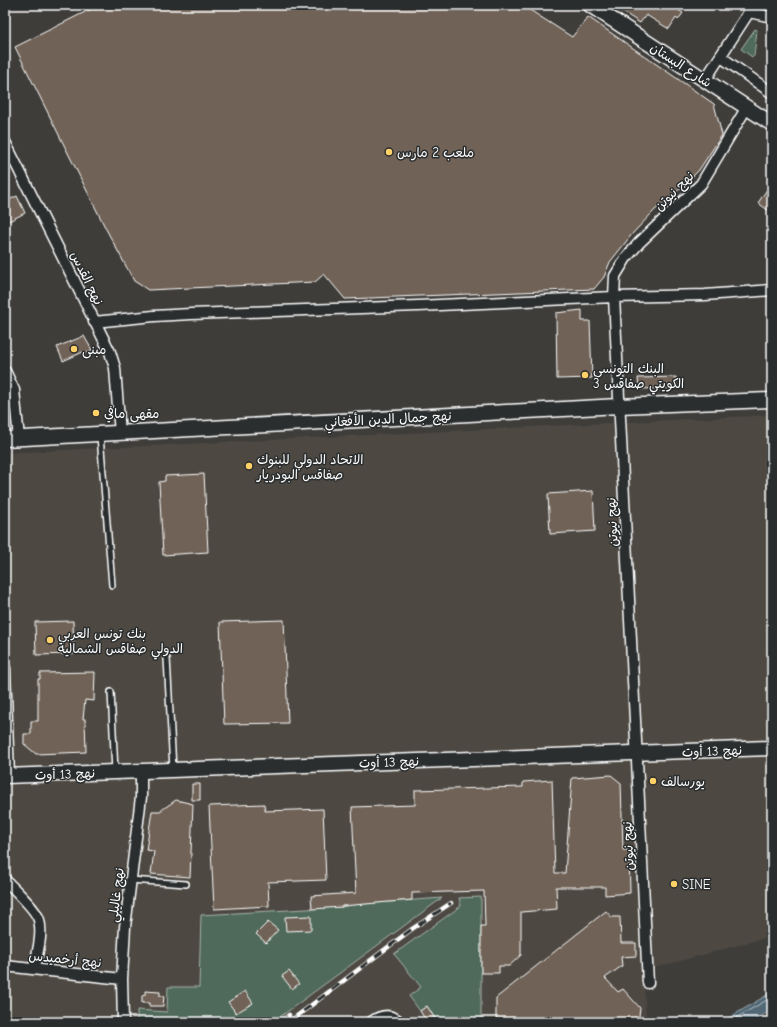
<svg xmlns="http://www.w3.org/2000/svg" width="777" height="1027" viewBox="0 0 777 1027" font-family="'Comic Neue','Playpen Sans Arabic',sans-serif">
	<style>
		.built { fill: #4e4843 }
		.green { fill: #4f6a5a; stroke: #a7b4ac }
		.water { fill: #516775; stroke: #97a4ac }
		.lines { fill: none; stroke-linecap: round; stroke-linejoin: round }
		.shore { stroke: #b9c2c8; stroke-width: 1 }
		.building { fill: #706257; stroke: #fff }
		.service-casing { stroke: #fff; stroke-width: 8 }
		.minor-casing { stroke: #fff; stroke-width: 13 }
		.secondary-casing { stroke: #fff; stroke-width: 17 }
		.service { stroke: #2a2d2e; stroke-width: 5 }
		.minor { stroke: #2a2d2e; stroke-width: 10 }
		.secondary { stroke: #2a2d2e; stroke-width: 14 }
		.rail-casing { stroke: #fff; stroke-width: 4.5 }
		.rail { stroke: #2a2d2e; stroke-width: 3; stroke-dasharray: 9; stroke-linecap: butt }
		.poi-dot { fill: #ffd166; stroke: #2a2d2e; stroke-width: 1.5 }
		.labels { text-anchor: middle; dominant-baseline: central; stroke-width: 3; stroke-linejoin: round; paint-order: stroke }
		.street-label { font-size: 13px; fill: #fff; stroke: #2a2d2e }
		.poi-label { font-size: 13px; fill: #fff; stroke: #2a2d2e; text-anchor: start }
	</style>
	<rect width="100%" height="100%" fill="#3f3d3a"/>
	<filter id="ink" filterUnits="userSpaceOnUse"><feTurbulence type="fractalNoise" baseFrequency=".025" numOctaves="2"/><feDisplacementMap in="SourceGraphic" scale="8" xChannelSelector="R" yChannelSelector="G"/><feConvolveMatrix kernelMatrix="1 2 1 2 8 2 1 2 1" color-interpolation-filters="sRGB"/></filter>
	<g filter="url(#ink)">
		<!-- built -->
		<path class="built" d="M 772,415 L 772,936 L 643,971 L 646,1019 L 642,1022 L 5,1022 L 5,453 Z"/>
		<!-- green -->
		<path class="green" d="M 755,29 L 757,30 L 754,56 L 752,57 L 741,49 Z
			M 481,897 L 481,1022 L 437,1022 L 427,1006 L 420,1011 L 409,996 L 421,987 L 394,954 L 461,906 L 459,898 Z
			M 442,898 L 273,1022 L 137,1022 L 137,1010 L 167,1012 L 168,987 L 199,987 L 201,915 L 342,907 L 350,905 Z"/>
		<!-- water -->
		<path class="water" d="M 772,992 L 772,1010 L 751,1022 L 722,1022 Z"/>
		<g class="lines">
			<!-- shore -->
			<path class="shore" d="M 729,1022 L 772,997"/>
		</g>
		<!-- building -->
		<path class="building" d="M 99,5 L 522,5 L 572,37 L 588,17 L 714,104 L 722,135 L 699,170 L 682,187 L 655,210 L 633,233 L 610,262 L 604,277 L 594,289 L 345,299 L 324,274 L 315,282 L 148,290 L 134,281 L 106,229 L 15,47 Z
			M 612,5 L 671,5 L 683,13 L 678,20 L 676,18 L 669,29 L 646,15 L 640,23 Z
			M 772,182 L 772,213 L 758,203 Z
			M 17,196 L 25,213 L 5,223 L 5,202 Z
			M 582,310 L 582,321 L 590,321 L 592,378 L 557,379 L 556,313 Z
			M 84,336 L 92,350 L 85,354 L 83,352 L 63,361 L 57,347 Z
			M 676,377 L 677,388 L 639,389 L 638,378 Z
			M 204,474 L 208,552 L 163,555 L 159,482 L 165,481 L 165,476 Z
			M 593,491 L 595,531 L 550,534 L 548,494 Z
			M 284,620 L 288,723 L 224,724 L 220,622 Z
			M 73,621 L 74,654 L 36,655 L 35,622 Z
			M 95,672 L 94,701 L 85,700 L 83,719 L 85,719 L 86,752 L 36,754 L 24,744 L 24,734 L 31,734 L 31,721 L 38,721 L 38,679 L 40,679 L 40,673 Z
			M 611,775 L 621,783 L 623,850 L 629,850 L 630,893 L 605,895 L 605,887 L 556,887 L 557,909 L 521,912 L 521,955 L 509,966 L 499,966 L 499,973 L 481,973 L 481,926 L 485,926 L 484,891 L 412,893 L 412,900 L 342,906 L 342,907 L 312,909 L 311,896 L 356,893 L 352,807 L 415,805 L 415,790 L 523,787 L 523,782 L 552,780 L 555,873 L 565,873 L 572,778 Z
			M 192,784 L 200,784 L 200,800 L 192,800 Z
			M 176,800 L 193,804 L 190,877 L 151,874 L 154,851 L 146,850 L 152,811 L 160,811 Z
			M 264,804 L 265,811 L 323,809 L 326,880 L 268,882 L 269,906 L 214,909 L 209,806 Z
			M 606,911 L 611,917 L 620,917 L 621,943 L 636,943 L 636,956 L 621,957 L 622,966 L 605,978 L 618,992 L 623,989 L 640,1008 L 639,1016 L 631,1022 L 566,1022 L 563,1018 L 559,1022 L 496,1022 L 496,998 Z
			M 311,916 L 311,930 L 286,931 L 285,917 Z
			M 268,922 L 278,930 L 266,943 L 256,934 Z
			M 289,971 L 299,984 L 292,989 L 282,976 Z
			M 145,991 L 160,992 L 160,996 L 164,996 L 163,1006 L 149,1006 L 149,1003 L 142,1003 L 142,996 L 145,995 Z
			M 245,991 L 253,1003 L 236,1013 L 228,1002 Z
			M 427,1006 L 437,1022 L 427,1022 L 420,1011 Z"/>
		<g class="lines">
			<!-- service casing -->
			<g class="service-casing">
				<path id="service" d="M 100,436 L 112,585
					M 167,658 L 173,769
					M 111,692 L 115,771
					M 130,880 L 186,884"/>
			</g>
			<!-- minor casing -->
			<g class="minor-casing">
				<path id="minor" d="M 749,12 L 772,17
					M 721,57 L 772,93
					M 705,80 L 749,12 L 750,5
					M 5,142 L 110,352 L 115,368 L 120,434
					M 94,322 L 154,316 L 191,314 L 418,306 L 614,297 L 705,295 L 772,290
					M 5,371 L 14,390 L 19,438
					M 5,668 L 9,776
					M 5,880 C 13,888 36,909 39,920 C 43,935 37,954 34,969
					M 5,966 L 122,979
					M 648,983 L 614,297 L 615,276 L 626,258 L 639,243 L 701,184 L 747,107
					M 123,1022 L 122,979 L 125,927 L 141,797 L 141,771
					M 371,1022 C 381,1015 390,1013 400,1022"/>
			</g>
			<!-- secondary casing -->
			<g class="secondary-casing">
				<path id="secondary" d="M 590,5 L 772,124
					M 5,439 L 619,406 L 772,400
					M 5,776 L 772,748"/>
			</g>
			<!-- service -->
			<use href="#service" class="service"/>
			<!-- minor -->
			<use href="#minor" class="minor"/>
			<!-- secondary -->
			<use href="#secondary" class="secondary"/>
			<!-- rail casing -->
			<g class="rail-casing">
				<path id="rail" d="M 280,1022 L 289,1015
					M 289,1022 L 412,929 L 451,903"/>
			</g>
			<!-- rail -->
			<use href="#rail" class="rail"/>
		</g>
	</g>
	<!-- markers -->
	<g class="poi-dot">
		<circle cx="389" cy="152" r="4"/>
		<circle cx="74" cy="349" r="4"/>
		<circle cx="585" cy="375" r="4"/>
		<circle cx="96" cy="413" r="4"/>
		<circle cx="249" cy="466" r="4"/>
		<circle cx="50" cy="640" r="4"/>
		<circle cx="653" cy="781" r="4"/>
		<circle cx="674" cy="884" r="4"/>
	</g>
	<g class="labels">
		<!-- street labels -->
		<g class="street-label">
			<text transform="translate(681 65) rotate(33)">شارع البستان</text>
			<text transform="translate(674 191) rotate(-45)">نهج نيوتن</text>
			<text transform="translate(87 278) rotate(64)">نهج القدس</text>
			<text transform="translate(388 419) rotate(-3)">نهج جمال الدين الأفغاني</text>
			<text transform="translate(612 522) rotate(-93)">نهج نيوتن</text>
			<text transform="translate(712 751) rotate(-2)">نهج 13 أوت</text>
			<text transform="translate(389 762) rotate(-2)">نهج 13 أوت</text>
			<text transform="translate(65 774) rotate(-2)">نهج 13 أوت</text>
			<text transform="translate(628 846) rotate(-93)">نهج نيوتن</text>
			<text transform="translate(116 895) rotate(-83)">نهج غاليلي</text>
			<text transform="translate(65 959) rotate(6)">نهج أرخميدس</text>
		</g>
		<!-- poi labels -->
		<g class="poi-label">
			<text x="397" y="152">ملعب 2 مارس</text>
			<text x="82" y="349">مبنى</text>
			<text x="593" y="368">البنك التونسي<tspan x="593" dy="15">الكويتي صفاقس 3</tspan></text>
			<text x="104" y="413">مقهى مافي</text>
			<text x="257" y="459">الاتحاد الدولي للبنوك<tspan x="257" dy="15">صفاقس البودريار</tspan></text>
			<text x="58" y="633">بنك تونس العربي<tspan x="58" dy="15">الدولي صفاقس الشمالية</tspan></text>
			<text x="661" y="781">يورسالف</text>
			<text x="682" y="884">SINE</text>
		</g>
	</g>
	<!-- margin -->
	<rect width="777" height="1027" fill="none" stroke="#2a2d2e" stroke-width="20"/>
	<rect x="10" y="10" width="757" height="1007" fill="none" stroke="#fff" stroke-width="1.5" filter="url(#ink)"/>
</svg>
